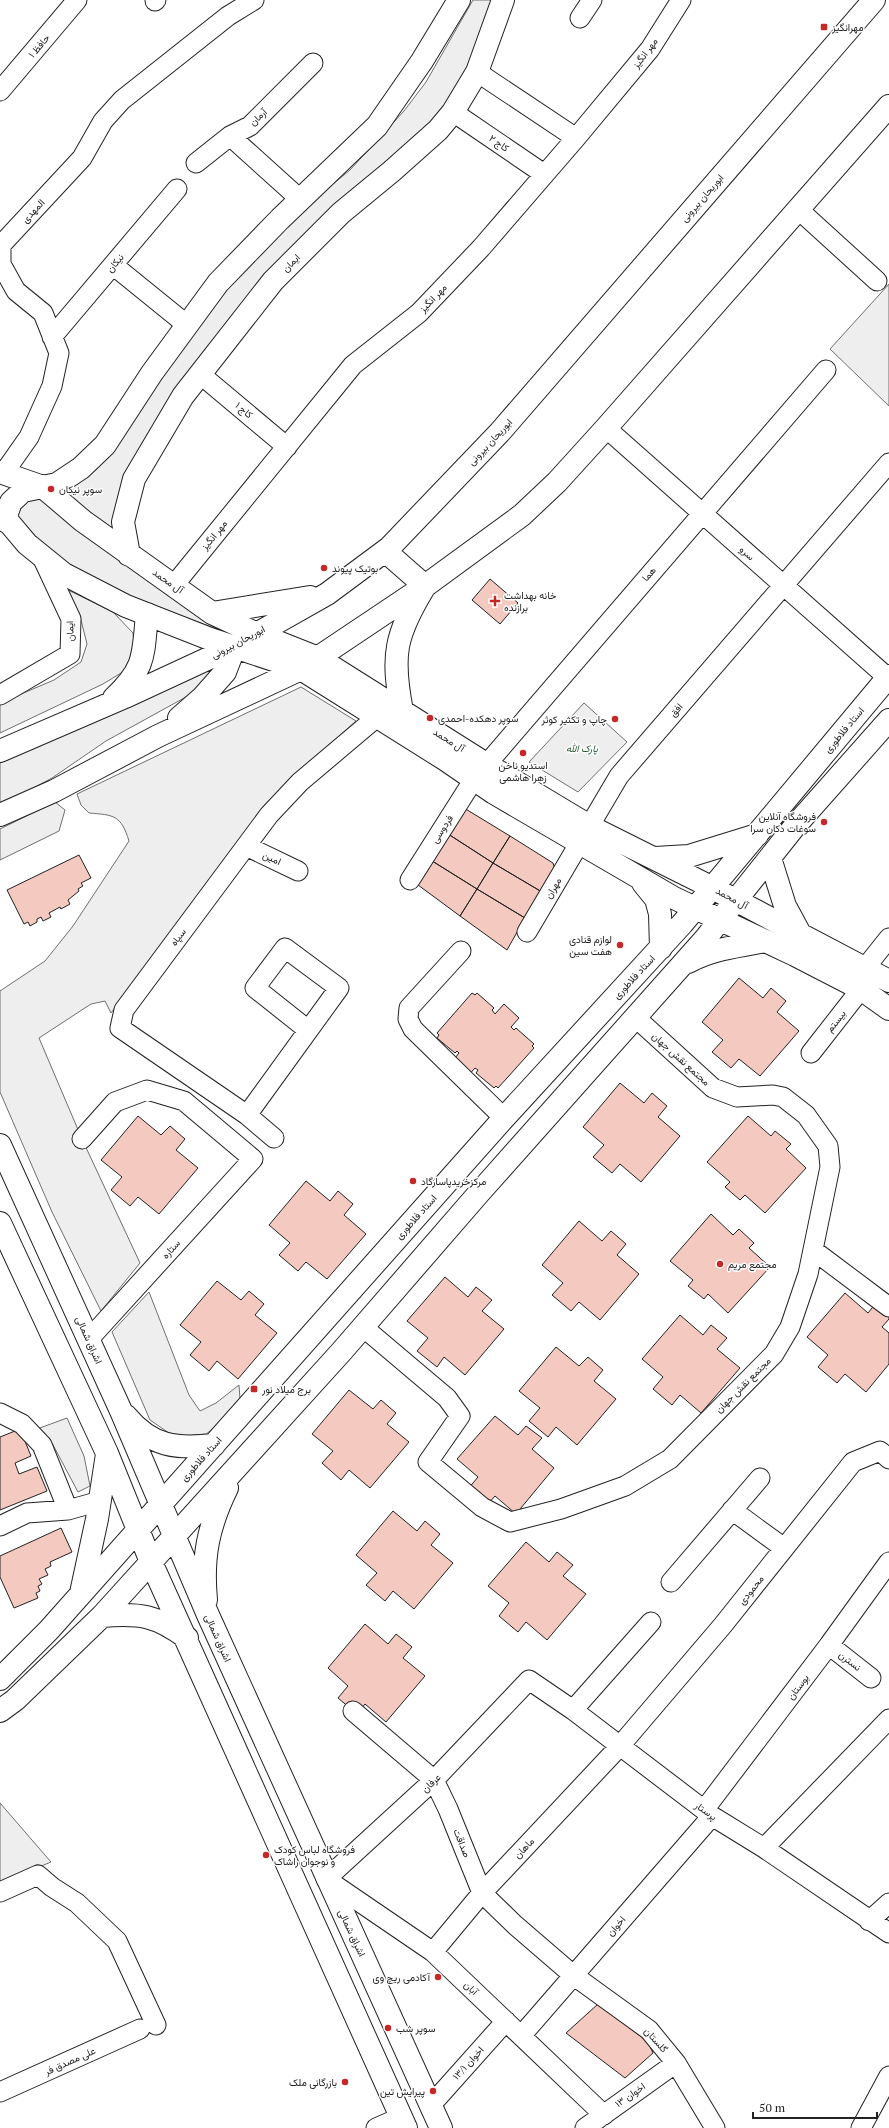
<svg xmlns="http://www.w3.org/2000/svg" width="889" height="2128" viewBox="0 0 889 2128" font-family="'PT Serif',Vazirmatn,serif">
	<style>
		.green { fill: #eee; stroke: #6f6f6f }
		.building { fill: #f3c9c0; stroke: #222 }
		.lines { fill: none; stroke-linecap: round; stroke-linejoin: round }
		.minor-casing { stroke: #222; stroke-width: 21 }
		.major-casing { stroke: #222; stroke-width: 24 }
		.minor { stroke: #fff; stroke-width: 19 }
		.major { stroke: #fff; stroke-width: 22 }
		.poi-dot { fill: #c62828; stroke: #fff; stroke-width: 1.5 }
		.labels { text-anchor: middle; dominant-baseline: central; stroke-width: 3; stroke-linejoin: round; paint-order: stroke }
		.poi-label { font-size: 10px; fill: #222; stroke: #fff; text-anchor: start }
		.street-label { font-size: 10px; fill: #222; stroke: #fff }
		.park-label { font-size: 10px; font-style: italic; fill: #2f5e38; stroke: #fff }
	</style>
	<rect width="100%" height="100%" fill="#fff"/>
	<!-- green -->
	<path class="green" d="M 473,0 L 499,0 L 485,34 L 443,117 L 191,377 L 118,532 L 61,493 L 227,290 L 310,203 L 350,170 L 404,111 L 426,82 Z
		M 889,284 L 889,406 L 830,349 Z
		M 31,496 L 44,496 L 206,616 L 214,628 L 101,586 L 58,564 L 14,521 L 18,507 Z
		M 66,589 L 113,612 L 133,633 L 135,652 L 126,670 L 103,684 L 0,733 L 0,703 L 54,680 L 81,662 L 87,644 L 81,620 Z
		M 221,659 L 195,692 L 106,741 L 52,778 L 0,806 L 0,763 Z
		M 301,687 L 356,721 L 279,790 L 111,1013 L 105,1001 L 91,1004 L 39,1038 L 82,1139 L 140,1263 L 101,1311 L 52,1212 L 0,1092 L 0,991 L 45,961 L 73,926 L 129,841 C 121,815 114,815 89,813 L 81,805 L 77,794 Z
		M 584,703 L 627,742 L 578,792 L 529,762 Z
		M 55,802 L 65,810 L 59,831 L 0,860 L 0,829 Z
		M 149,1292 L 189,1395 L 200,1411 L 216,1403 L 239,1385 L 240,1399 L 231,1415 L 206,1434 L 185,1436 L 169,1433 L 150,1420 L 112,1332 Z
		M 67,1418 L 84,1456 L 90,1486 L 78,1492 L 52,1443 L 37,1429 Z
		M 0,1803 L 51,1862 L 0,1883 Z"/>
	<!-- building -->
	<path class="building" d="M 490,579 L 518,603 L 500,624 L 472,600 Z
		M 464,808 L 510,836 L 493,863 L 445,832 Z
		M 445,832 L 493,863 L 477,889 L 429,859 Z
		M 510,836 L 553,863 L 555,869 L 542,892 L 493,863 Z
		M 79,855 L 91,878 L 81,883 L 83,886 L 78,889 L 79,891 L 68,900 L 70,904 L 61,909 L 60,907 L 49,913 L 51,917 L 43,921 L 41,917 L 37,919 L 37,922 L 30,926 L 28,922 L 24,924 L 7,890 Z
		M 429,859 L 477,889 L 460,916 L 414,882 Z
		M 493,863 L 542,892 L 525,918 L 477,889 Z
		M 477,889 L 525,918 L 507,950 L 460,916 Z
		M 739,978 L 763,998 L 771,988 L 786,1001 L 777,1012 L 799,1031 L 760,1076 L 739,1059 L 731,1068 L 712,1052 L 723,1040 L 702,1022 Z
		M 472,993 L 475,995 L 477,993 L 494,1008 L 492,1010 L 495,1014 L 504,1004 L 519,1018 L 511,1027 L 514,1030 L 516,1028 L 534,1044 L 532,1046 L 534,1048 L 498,1088 L 496,1086 L 494,1088 L 476,1073 L 478,1070 L 475,1068 L 467,1077 L 451,1063 L 459,1053 L 457,1051 L 455,1053 L 437,1038 L 439,1035 L 437,1033 Z
		M 620,1083 L 644,1103 L 652,1093 L 667,1106 L 658,1117 L 680,1136 L 641,1182 L 620,1164 L 612,1173 L 593,1157 L 604,1145 L 583,1127 Z
		M 138,1116 L 161,1135 L 170,1126 L 185,1139 L 176,1150 L 198,1168 L 159,1214 L 138,1197 L 130,1206 L 111,1190 L 122,1177 L 101,1160 Z
		M 748,1116 L 771,1136 L 775,1131 L 791,1144 L 786,1149 L 806,1168 L 765,1213 L 745,1195 L 740,1200 L 725,1187 L 730,1182 L 707,1162 Z
		M 306,1181 L 330,1201 L 338,1191 L 353,1204 L 344,1215 L 366,1234 L 327,1279 L 306,1262 L 298,1271 L 279,1255 L 290,1243 L 269,1225 Z
		M 711,1214 L 733,1235 L 739,1229 L 754,1243 L 749,1248 L 770,1267 L 728,1313 L 708,1294 L 704,1299 L 688,1286 L 693,1280 L 670,1261 Z
		M 579,1221 L 602,1241 L 611,1231 L 626,1244 L 617,1255 L 639,1274 L 600,1320 L 579,1302 L 571,1311 L 552,1295 L 563,1283 L 542,1265 Z
		M 445,1277 L 468,1297 L 476,1287 L 492,1300 L 482,1311 L 504,1329 L 465,1375 L 444,1357 L 437,1367 L 417,1351 L 428,1338 L 407,1321 Z
		M 217,1281 L 241,1300 L 249,1291 L 264,1304 L 255,1315 L 277,1333 L 238,1379 L 217,1361 L 209,1371 L 190,1355 L 201,1342 L 180,1325 Z
		M 845,1293 L 868,1313 L 876,1303 L 889,1314 L 889,1319 L 882,1327 L 889,1333 L 889,1364 L 866,1392 L 845,1374 L 837,1383 L 818,1367 L 828,1355 L 807,1337 Z
		M 680,1315 L 703,1335 L 711,1325 L 727,1338 L 717,1349 L 740,1368 L 701,1413 L 680,1395 L 672,1405 L 653,1389 L 663,1377 L 642,1359 Z
		M 556,1347 L 579,1366 L 588,1357 L 603,1370 L 594,1381 L 616,1399 L 577,1445 L 556,1427 L 548,1437 L 529,1421 L 540,1408 L 519,1391 Z
		M 349,1390 L 373,1409 L 381,1400 L 396,1413 L 387,1424 L 409,1442 L 370,1488 L 349,1470 L 341,1480 L 322,1463 L 333,1451 L 312,1434 Z
		M 495,1416 L 518,1435 L 526,1426 L 542,1438 L 532,1449 L 554,1468 L 516,1514 L 495,1496 L 487,1505 L 468,1489 L 478,1477 L 457,1459 Z
		M 20,1429 L 31,1456 L 15,1463 L 19,1474 L 37,1467 L 47,1491 L 0,1510 L 0,1437 Z
		M 393,1511 L 417,1531 L 425,1521 L 440,1534 L 431,1545 L 453,1563 L 414,1609 L 393,1591 L 385,1601 L 366,1585 L 377,1573 L 356,1555 Z
		M 61,1528 L 72,1552 L 50,1562 L 51,1566 L 45,1569 L 48,1575 L 39,1579 L 42,1584 L 38,1586 L 40,1591 L 36,1593 L 38,1598 L 14,1608 L 0,1577 L 0,1556 Z
		M 526,1542 L 549,1562 L 557,1552 L 573,1565 L 563,1576 L 586,1594 L 547,1640 L 526,1622 L 518,1632 L 499,1616 L 509,1603 L 488,1586 Z
		M 365,1624 L 388,1644 L 396,1634 L 412,1647 L 403,1658 L 425,1676 L 386,1722 L 365,1704 L 357,1714 L 338,1698 L 348,1686 L 328,1668 Z
		M 598,2004 L 648,2042 L 653,2053 L 625,2078 L 566,2033 Z"/>
	<g class="lines">
		<!-- minor casing -->
		<g class="minor-casing">
			<path id="minor" d="M 155,1 L 156,0
				M 580,18 L 592,0
				M 477,72 L 576,138
				M 0,91 L 77,0
				M 453,112 L 544,174
				M 230,136 L 301,200
				M 196,163 L 230,136 L 250,126 L 313,63
				M 799,210 L 877,281
				M 113,265 L 187,325
				M 52,337 L 177,189
				M 200,374 L 287,447
				M 606,428 L 888,678
				M 3,474 L 29,437 L 52,386 L 59,353 L 43,313 L 16,291 L 1,264 L 1,245 L 82,158 L 103,121 L 122,100 L 228,16 L 254,0
				M 174,585 L 353,365 L 419,313 L 481,248 L 576,138 L 650,49 L 681,0
				M 0,695 L 70,654 L 71,619 L 42,557
				M 246,846 L 298,871
				M 410,880 L 474,779 L 826,370
				M 527,932 L 619,776 L 889,463
				M 461,951 L 409,1008 L 408,1019 L 413,1029 L 504,1118
				M 865,968 L 889,938
				M 811,1053 L 861,989
				M 247,1115 L 339,988 L 285,948 L 255,988 L 308,1030
				M 274,1138 L 247,1115 L 120,1028 L 124,1010 L 269,815 L 300,782 L 377,717
				M 82,1139 L 115,1102 L 147,1090 L 184,1101 L 253,1159 L 89,1339
				M 813,1250 L 889,1307
				M 363,1327 L 447,1398 L 460,1416 L 428,1462 L 482,1507 L 510,1522 L 561,1509 L 625,1486 L 670,1459 L 774,1354 L 790,1327 L 808,1274 L 830,1167 L 828,1146 L 806,1115 L 783,1097 L 773,1095 L 737,1097 L 713,1088 L 635,1017
				M 0,1413 L 22,1424 L 42,1445 L 68,1510
				M 732,1510 L 784,1548
				M 0,1526 L 27,1513 L 68,1510 L 100,1501
				M 671,1582 L 760,1478
				M 829,1645 L 871,1678
				M 573,1710 L 651,1622
				M 353,1711 L 434,1780 L 448,1809 L 482,1893 L 515,1925 L 573,1975 L 649,2030 L 676,2063 L 715,2128
				M 704,1810 L 829,1645 L 889,1562
				M 764,1848 L 889,1719
				M 0,1892 L 38,1875 L 52,1887 L 77,1903 L 117,1941 L 156,2025
				M 869,1921 L 889,1903
				M 433,1952 L 482,1893 L 619,1747 L 723,1625 L 853,1462 L 880,1451 L 889,1459
				M 521,2036 L 712,1816
				M 0,2092 L 140,2029
				M 431,2105 L 506,2021
				M 604,2115 L 433,1952 L 326,1879 L 434,1780 L 529,1680 L 573,1710 L 712,1816 L 764,1848 L 889,1933
				M 376,2128 L 401,2117
				M 585,2128 L 676,2063
				M 861,2128 L 889,2076"/>
		</g>
		<!-- major casing -->
		<g class="major-casing">
			<path id="major" d="M 0,472 L 43,487 L 83,521 L 212,613 L 255,633 L 318,658 L 486,764 L 591,827 L 701,882 L 889,981
				M 0,512 L 27,544 L 64,574 L 126,606 L 210,639 L 301,669 L 446,760 L 494,793 L 674,898 L 795,955 L 861,989 L 889,1009
				M 7,522 L 7,513 L 11,502 L 23,491 L 57,484 L 81,468 L 105,445 L 152,373 L 218,283 L 280,219 L 377,126 L 422,61 L 459,0
				M 385,551 L 425,586 C 395,635 391,655 402,711
				M 129,555 L 123,522 L 134,479 L 183,396 L 273,281 L 341,213 L 392,171 L 438,130 L 453,112 L 477,72 L 503,0
				M 212,613 L 310,597
				M 114,698 C 146,668 143,655 147,614
				M 179,718 L 203,697 L 225,672 L 235,646
				M 0,751 L 125,697 L 235,646 L 327,594 L 389,548 L 500,432 L 874,0
				M 0,815 L 54,791 L 158,736 L 301,669 L 425,586 L 522,515 L 557,482 L 606,428 L 889,106
				M 655,858 L 689,856 L 757,835
				M 770,858 L 785,906 L 799,932
				M 643,883 L 656,899 L 660,914 L 661,948
				M 688,962 C 713,949 738,946 766,941
				M 0,1145 L 121,1411 L 208,1615 L 441,2128
				M 0,1223 L 107,1453 L 151,1562 L 406,2128
				M 126,1416 C 152,1447 176,1449 214,1445
				M 81,1593 L 97,1519 L 107,1454
				M 206,1600 C 202,1557 208,1527 227,1488
				M 102,1616 C 140,1613 156,1615 187,1638
				M 0,1679 L 49,1630 L 504,1118 L 682,924 L 889,676
				M 0,1711 L 15,1700 L 102,1616 L 342,1351 L 479,1193 L 705,939 L 795,826 L 889,720"/>
		</g>
		<!-- minor -->
		<use href="#minor" class="minor"/>
		<!-- major -->
		<use href="#major" class="major"/>
	</g>
	<!-- markers -->
	<g class="poi-dot">
		<rect x="820" y="23" width="8" height="8" rx="2"/>
		<circle cx="51" cy="489" r="4"/>
		<circle cx="324" cy="568" r="4"/>
		<path d="M493 595h4v4h4v4h-4v4h-4v-4h-4v-4h4z"/>
		<circle cx="430" cy="718" r="4"/>
		<circle cx="615" cy="719" r="4"/>
		<circle cx="523" cy="753" r="4"/>
		<circle cx="824" cy="822" r="4"/>
		<circle cx="620" cy="945" r="4"/>
		<circle cx="413" cy="1181" r="4"/>
		<circle cx="720" cy="1264" r="4"/>
		<rect x="250" y="1385" width="8" height="8" rx="2"/>
		<circle cx="266" cy="1855" r="4"/>
		<circle cx="438" cy="1977" r="4"/>
		<circle cx="388" cy="2028" r="4"/>
		<circle cx="345" cy="2082" r="4"/>
		<circle cx="433" cy="2091" r="4"/>
	</g>
	<g class="labels">
		<!-- poi labels -->
		<g class="poi-label">
			<text x="832" y="27">مهرانگیز</text>
			<text x="59" y="489">سوپر نیکان</text>
			<text x="332" y="568">بوتیک پیوند</text>
			<text x="504" y="595">خانه بهداشت<tspan x="504" dy="12">برازنده</tspan></text>
			<text x="438" y="718">سوپر دهکده-احمدی</text>
			<text x="607" y="719" text-anchor="end">چاپ و تکثیر کوثر</text>
			<text x="523" y="765" text-anchor="middle">استدیو ناخن<tspan x="523" dy="12">زهرا هاشمی</tspan></text>
			<text x="816" y="816" text-anchor="end">فروشگاه آنلاین<tspan x="816" dy="12">سوغات دکان سرا</tspan></text>
			<text x="612" y="939" text-anchor="end">لوازم قنادی<tspan x="612" dy="12">هفت سین</tspan></text>
			<text x="421" y="1181">مرکزخریدپاسارگاد</text>
			<text x="728" y="1264">مجتمع مریم</text>
			<text x="262" y="1389">برج میلاد نور</text>
			<text x="274" y="1849">فروشگاه لباس کودک<tspan x="274" dy="12">و نوجوان راشاک</tspan></text>
			<text x="430" y="1977" text-anchor="end">آکادمی ریچ وی</text>
			<text x="396" y="2028">سوپر شب</text>
			<text x="337" y="2082" text-anchor="end">بازرگانی ملک</text>
			<text x="425" y="2091" text-anchor="end">پیرایش تین</text>
		</g>
		<!-- street labels -->
		<g class="street-label">
			<text transform="translate(39 46) rotate(-50)">حافظ ۱</text>
			<text transform="translate(645 53) rotate(-53)">مهر انگیز</text>
			<text transform="translate(258 117) rotate(-43)">آرمان</text>
			<text transform="translate(499 143) rotate(35)">کاج ۲</text>
			<text transform="translate(702 198) rotate(-49)">ابوریحان بیرونی</text>
			<text transform="translate(33 211) rotate(-47)">المهدی</text>
			<text transform="translate(115 263) rotate(-50)">نیکان</text>
			<text transform="translate(291 263) rotate(-45)">ایمان</text>
			<text transform="translate(433 298) rotate(-46)">مهر انگیز</text>
			<text transform="translate(244 410) rotate(40)">کاج ۱</text>
			<text transform="translate(490 442) rotate(-47)">ابوریحان بیرونی</text>
			<text transform="translate(214 535) rotate(-51)">مهر انگیز</text>
			<text transform="translate(747 553) rotate(42)">سرو</text>
			<text transform="translate(649 574) rotate(-49)">هما</text>
			<text transform="translate(168 581) rotate(35)">آل محمد</text>
			<text transform="translate(70 631) rotate(-92)">ایمان</text>
			<text transform="translate(238 642) rotate(-28)">ابوریحان بیرونی</text>
			<text transform="translate(676 710) rotate(-49)">افق</text>
			<text transform="translate(844 730) rotate(-50)">استاد فلاطوری</text>
			<text transform="translate(449 740) rotate(32)">آل محمد</text>
			<text transform="translate(442 829) rotate(-57)">فردوسی</text>
			<text transform="translate(272 858) rotate(25)">امین</text>
			<text transform="translate(553 888) rotate(-59)">مهران</text>
			<text transform="translate(732 898) rotate(28)">آل محمد</text>
			<text transform="translate(178 937) rotate(-53)">سپاه</text>
			<text transform="translate(634 977) rotate(-47)">استاد فلاطوری</text>
			<text transform="translate(836 1021) rotate(-52)">بیستم</text>
			<text transform="translate(681 1059) rotate(42)">مجتمع نقش جهان</text>
			<text transform="translate(416 1217) rotate(-48)">استاد فلاطوری</text>
			<text transform="translate(171 1249) rotate(-48)">ستاره</text>
			<text transform="translate(89 1340) rotate(66)">اشراق شمالی</text>
			<text transform="translate(743 1385) rotate(-45)">مجتمع نقش جهان</text>
			<text transform="translate(201 1459) rotate(-48)">استاد فلاطوری</text>
			<text transform="translate(751 1590) rotate(-52)">محمودی</text>
			<text transform="translate(218 1638) rotate(66)">اشراق شمالی</text>
			<text transform="translate(850 1661) rotate(38)">نسترن</text>
			<text transform="translate(798 1687) rotate(-53)">بوستان</text>
			<text transform="translate(431 1783) rotate(-44)">عرفان</text>
			<text transform="translate(706 1811) rotate(35)">پرستار</text>
			<text transform="translate(462 1843) rotate(68)">صداقت</text>
			<text transform="translate(524 1848) rotate(-47)">ماهان</text>
			<text transform="translate(616 1926) rotate(-49)">اخوان</text>
			<text transform="translate(352 1933) rotate(65)">اشراق شمالی</text>
			<text transform="translate(471 1988) rotate(44)">آبان</text>
			<text transform="translate(656 2040) rotate(48)">گلستان</text>
			<text transform="translate(70 2061) rotate(-24)">علی مصدق فر</text>
			<text transform="translate(468 2063) rotate(-48)">اخوان ۱۳/۱</text>
			<text transform="translate(630 2095) rotate(-35)">اخوان ۱۳</text>
		</g>
		<!-- park labels -->
		<g class="park-label">
			<text x="582" y="748">پارک الله</text>
		</g>
	</g>
	<!-- scale -->
	<path d="M753 2112v6h124v-6" fill="none" stroke="#222222" stroke-width="2"/>
	<text x="759" y="2112" font-size="12" fill="#222222" stroke="#ffffff" stroke-width="3" paint-order="stroke">50 m</text>
</svg>
